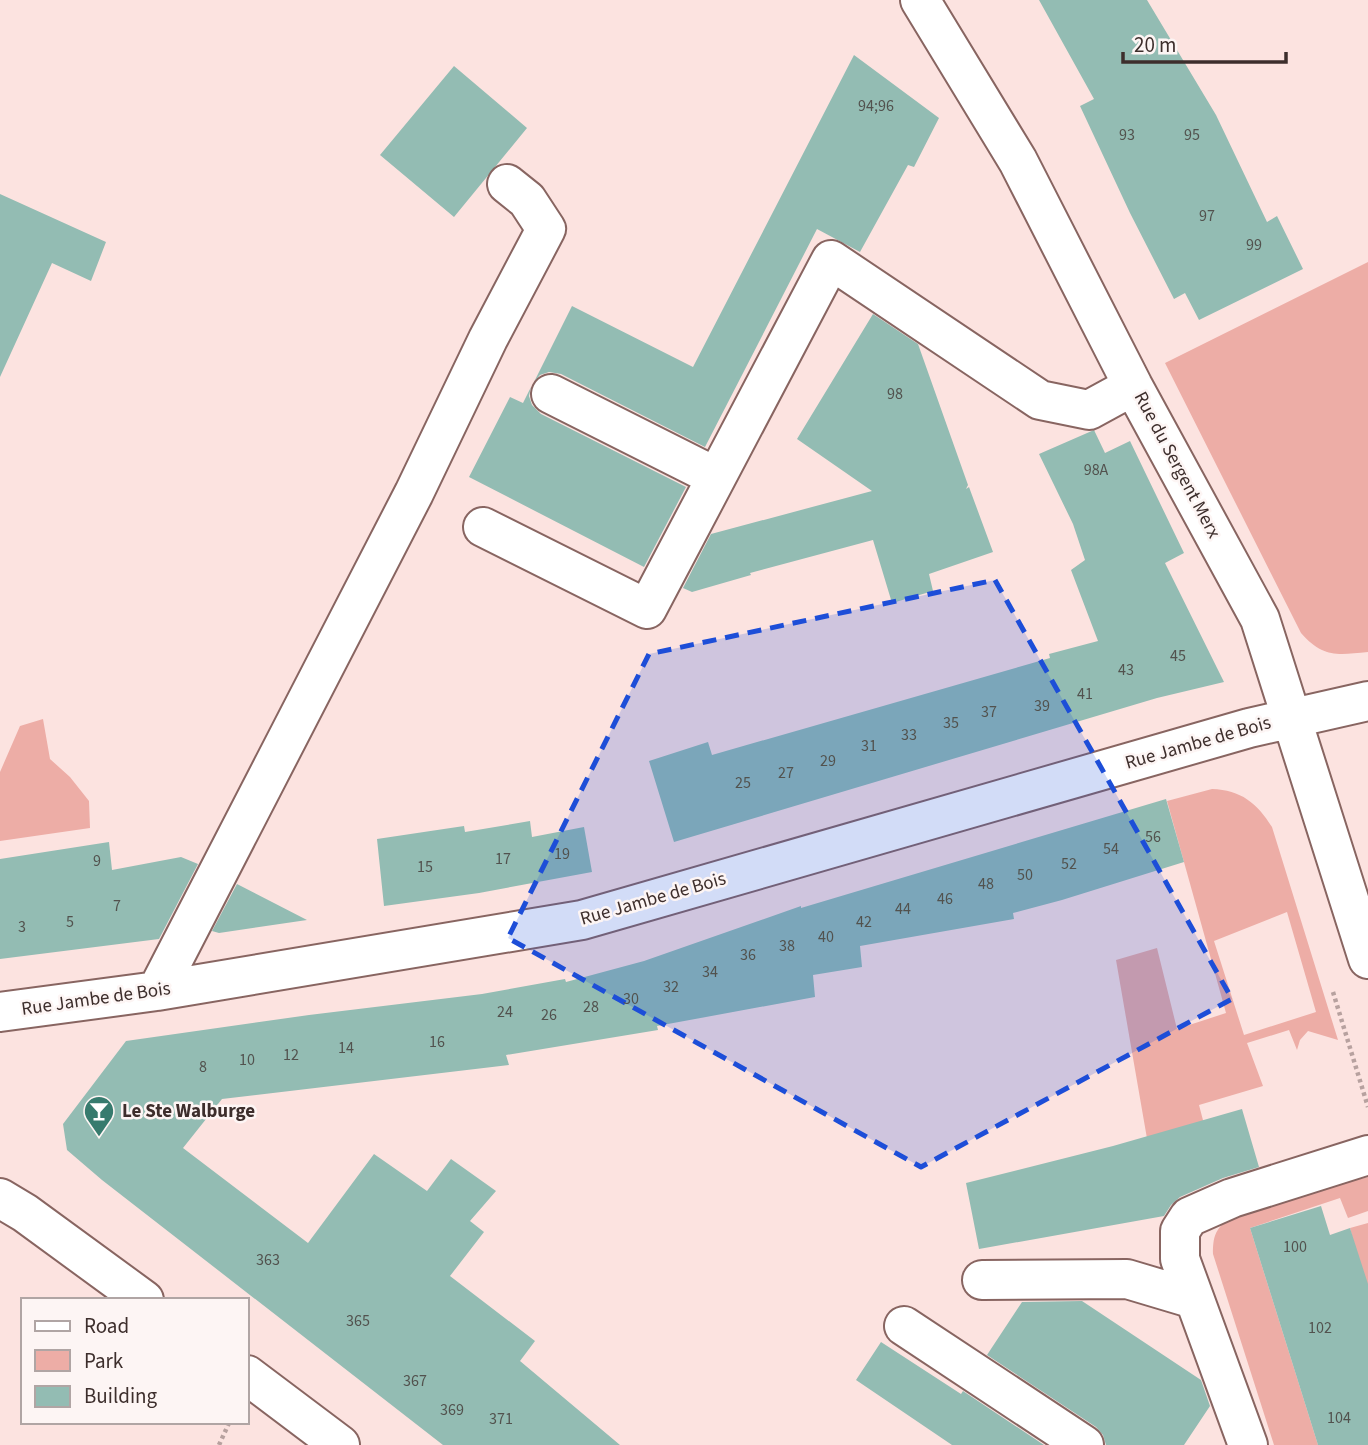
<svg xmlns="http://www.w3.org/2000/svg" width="1368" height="1445" viewBox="0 0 1368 1445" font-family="'Source Sans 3',sans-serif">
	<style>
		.green { fill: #edada6; fill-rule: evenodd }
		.building { fill: #93bcb3 }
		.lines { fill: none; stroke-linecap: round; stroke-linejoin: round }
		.minor-casing { stroke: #886561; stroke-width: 42 }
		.major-casing { stroke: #886561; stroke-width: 42 }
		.path { stroke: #b7a19f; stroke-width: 4.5; stroke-dasharray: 3.5 3.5; stroke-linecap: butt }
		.minor { stroke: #fff; stroke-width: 38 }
		.major { stroke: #fff; stroke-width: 38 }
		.marked { fill: #1d4ed8; fill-opacity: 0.2; stroke: #1d4ed8; stroke-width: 5; stroke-dasharray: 14 9; stroke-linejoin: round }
		.labels { text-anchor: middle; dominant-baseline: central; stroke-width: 5; stroke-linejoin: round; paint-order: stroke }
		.number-label { font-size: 16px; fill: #52524e }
		.street-label { font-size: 19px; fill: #3d2e2c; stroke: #fdf5f4 }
		.poi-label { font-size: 19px; font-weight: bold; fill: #3d2e2c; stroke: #fdf5f4; text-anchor: start }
	</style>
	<rect width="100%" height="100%" fill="#fce3e0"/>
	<!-- green -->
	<path class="green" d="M 1368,262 L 1368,652 C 1337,655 1323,658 1301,633 L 1165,363 Z
		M 43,719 L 50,759 L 70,777 L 89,801 L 90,828 L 0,841 L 0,772 L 20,726 Z
		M 1212,789 C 1241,790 1257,803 1272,827 L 1338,1040 L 1308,1031 L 1300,1040 L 1297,1050 L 1289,1030 L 1247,1043 L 1263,1086 L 1199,1105 L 1214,1162 L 1153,1173 L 1116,960 L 1157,948 L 1177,1029 L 1226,1013 L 1167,801 ZM 1287,912 L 1316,1012 L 1244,1035 L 1214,941 Z
		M 1368,1177 L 1368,1211 L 1348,1218 L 1340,1198 L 1250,1228 L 1318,1445 L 1274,1445 L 1213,1254 C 1213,1237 1215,1230 1228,1219 L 1317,1190 Z
		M 1368,1223 L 1368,1300 L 1350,1228 Z"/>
	<!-- building -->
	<path class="building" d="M 1039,0 L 1147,0 L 1216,115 L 1267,222 L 1277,216 L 1303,269 L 1199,320 L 1185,293 L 1174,299 L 1130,213 L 1080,106 L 1094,99 Z
		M 854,55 L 939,118 L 914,167 L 908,165 L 860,252 L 817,229 L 705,447 L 561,374 L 549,372 L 540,375 L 534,382 L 572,306 L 693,367 Z
		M 454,66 L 527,128 L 454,217 L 380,155 Z
		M 0,194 L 106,242 L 91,281 L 52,263 L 0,377 Z
		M 873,314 L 918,344 L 968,485 L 966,489 L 969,487 L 993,552 L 929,574 L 933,591 L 892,603 L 873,540 L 750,573 L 751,575 L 692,592 L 683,588 L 711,534 L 872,491 L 797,439 Z
		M 531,387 L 529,396 L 532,405 L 541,414 L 686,487 L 644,567 L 469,477 L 510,397 L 523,403 Z
		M 1094,430 L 1105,453 L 1130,441 L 1184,553 L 1165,563 L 1224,682 L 1157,698 L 674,842 L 649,761 L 708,742 L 712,755 L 1050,658 L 1049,654 L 1098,641 L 1071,570 L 1085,560 L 1073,524 L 1039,454 Z
		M 1166,799 L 1184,862 L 1062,900 L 1013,913 L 1014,919 L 860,946 L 862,967 L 813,975 L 815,997 L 657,1026 L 658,1030 L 506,1055 L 509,1065 L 222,1099 L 183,1148 L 308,1243 L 374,1154 L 427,1191 L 451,1159 L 496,1191 L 470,1221 L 484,1232 L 450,1276 L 535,1341 L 520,1361 L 620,1445 L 443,1445 L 102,1180 L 67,1150 L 63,1124 L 126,1041 L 309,1015 L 482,994 L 565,979 L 566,982 L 644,961 L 801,906 L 801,908 Z
		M 530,821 L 532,837 L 584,827 L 592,872 L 479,893 L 384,906 L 377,839 L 464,826 L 465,832 Z
		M 109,842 L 112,870 L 181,857 L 198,864 L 159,939 L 0,959 L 0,859 Z
		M 237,884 L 307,920 L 219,933 L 212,931 Z
		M 1242,1109 L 1259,1167 L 1223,1178 L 1180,1197 L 1171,1205 L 1164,1216 L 979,1249 L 966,1183 L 1113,1146 Z
		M 1321,1206 L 1330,1235 L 1350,1228 L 1368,1284 L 1368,1445 L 1318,1445 L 1250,1228 Z
		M 1082,1301 L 1201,1380 L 1210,1406 L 1184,1445 L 1106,1445 L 1103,1435 L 1096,1427 L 987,1355 L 1022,1302 Z
		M 881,1342 L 961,1394 L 963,1391 L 1044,1445 L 952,1445 L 856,1380 Z"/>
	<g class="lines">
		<!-- minor casing -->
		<g class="minor-casing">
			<path id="minor" d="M 920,0 L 1018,161 L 1133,386 L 1260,619 L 1368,959
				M 551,394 L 716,477
				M 483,527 L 647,609 L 831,260 L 1040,400 L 1089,410 L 1133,386
				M 157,991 L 414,493 L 488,339 L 546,229 L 527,200 L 507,184
				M 0,1012 L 157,991 L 582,920 L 1249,728 L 1368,701
				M 982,1280 L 1127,1279 L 1194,1299
				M 904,1326 L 1084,1445
				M 1248,1445 L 1180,1259 L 1180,1231 L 1189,1217 L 1232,1198 L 1368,1155"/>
		</g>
		<!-- major casing -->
		<g class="major-casing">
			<path id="major" d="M 0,1198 L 25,1213 L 144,1300
				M 247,1375 L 340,1445"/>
		</g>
		<!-- path -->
		<path class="path" d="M 1333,992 L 1368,1107
			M 219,1445 L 229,1423"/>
		<!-- minor -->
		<use href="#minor" class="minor"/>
		<!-- major -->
		<use href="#major" class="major"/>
	</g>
	<!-- marked area -->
	<path class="marked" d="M 995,580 L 1232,999 L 921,1167 L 508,938 L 649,654 Z"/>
	<!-- icons -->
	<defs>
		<g id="bar-pin" transform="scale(1.575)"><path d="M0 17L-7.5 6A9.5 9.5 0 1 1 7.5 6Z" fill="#377b6e" stroke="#fdf5f4"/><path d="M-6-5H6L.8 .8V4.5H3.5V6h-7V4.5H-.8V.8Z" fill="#fff"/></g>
	</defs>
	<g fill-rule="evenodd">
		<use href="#bar-pin" x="99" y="1111"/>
	</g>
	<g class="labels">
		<!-- number labels -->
		<g class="number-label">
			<text x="876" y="106">94;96</text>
			<text x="1127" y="135">93</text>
			<text x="1192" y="135">95</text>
			<text x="1207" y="216">97</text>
			<text x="1254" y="245">99</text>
			<text x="895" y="394">98</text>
			<text x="1096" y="470">98A</text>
			<text x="1178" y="656">45</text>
			<text x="1126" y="670">43</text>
			<text x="1085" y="694">41</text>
			<text x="1042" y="706">39</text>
			<text x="989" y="712">37</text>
			<text x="951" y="723">35</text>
			<text x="909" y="735">33</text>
			<text x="869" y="746">31</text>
			<text x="828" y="761">29</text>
			<text x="786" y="773">27</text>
			<text x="743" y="783">25</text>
			<text x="1153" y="837">56</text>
			<text x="1111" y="849">54</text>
			<text x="562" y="854">19</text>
			<text x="503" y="859">17</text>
			<text x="97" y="861">9</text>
			<text x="1069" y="864">52</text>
			<text x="425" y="867">15</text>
			<text x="1025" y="875">50</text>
			<text x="986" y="884">48</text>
			<text x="945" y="899">46</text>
			<text x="117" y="906">7</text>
			<text x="903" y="909">44</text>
			<text x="70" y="922">5</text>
			<text x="864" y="922">42</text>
			<text x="22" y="927">3</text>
			<text x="826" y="937">40</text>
			<text x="787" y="946">38</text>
			<text x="748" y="955">36</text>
			<text x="710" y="972">34</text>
			<text x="671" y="987">32</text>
			<text x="631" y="999">30</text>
			<text x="591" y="1007">28</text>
			<text x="505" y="1012">24</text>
			<text x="549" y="1015">26</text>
			<text x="437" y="1042">16</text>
			<text x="346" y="1048">14</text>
			<text x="291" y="1055">12</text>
			<text x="247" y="1060">10</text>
			<text x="203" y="1067">8</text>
			<text x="1295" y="1247">100</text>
			<text x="268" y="1260">363</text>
			<text x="358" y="1321">365</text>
			<text x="1320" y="1328">102</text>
			<text x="415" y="1381">367</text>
			<text x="452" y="1410">369</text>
			<text x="1339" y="1418">104</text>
			<text x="501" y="1419">371</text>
		</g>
		<!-- street labels -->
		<g class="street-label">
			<text transform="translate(1177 465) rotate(62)">Rue du Sergent Merx</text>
			<text transform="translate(1198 743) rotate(-16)">Rue Jambe de Bois</text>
			<text transform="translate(653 899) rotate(-16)">Rue Jambe de Bois</text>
			<text transform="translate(96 999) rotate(-8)">Rue Jambe de Bois</text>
		</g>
		<!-- poi labels -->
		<g class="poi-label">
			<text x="122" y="1111">Le Ste Walburge</text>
		</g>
	</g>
	<!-- legend -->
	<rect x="21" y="1298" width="228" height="126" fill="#fdf5f4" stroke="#b0a5a4" stroke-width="2"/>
	<rect x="35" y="1321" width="35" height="10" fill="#ffffff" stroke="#b0a5a4" stroke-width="2"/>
	<text x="84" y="1333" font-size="21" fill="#3d2e2c">Road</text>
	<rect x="35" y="1350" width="35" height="21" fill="#edada6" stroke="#b0a5a4" stroke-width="2"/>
	<text x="84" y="1368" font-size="21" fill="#3d2e2c">Park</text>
	<rect x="35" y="1386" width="35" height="21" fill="#93bcb3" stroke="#b0a5a4" stroke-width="2"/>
	<text x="84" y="1403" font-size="21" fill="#3d2e2c">Building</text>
	<!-- scale -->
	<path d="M1123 52v10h163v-10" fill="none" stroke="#3d2e2c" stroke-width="3.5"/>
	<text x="1134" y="52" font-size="21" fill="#3d2e2c" stroke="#fdf5f4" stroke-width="5" paint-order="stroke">20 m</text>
</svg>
